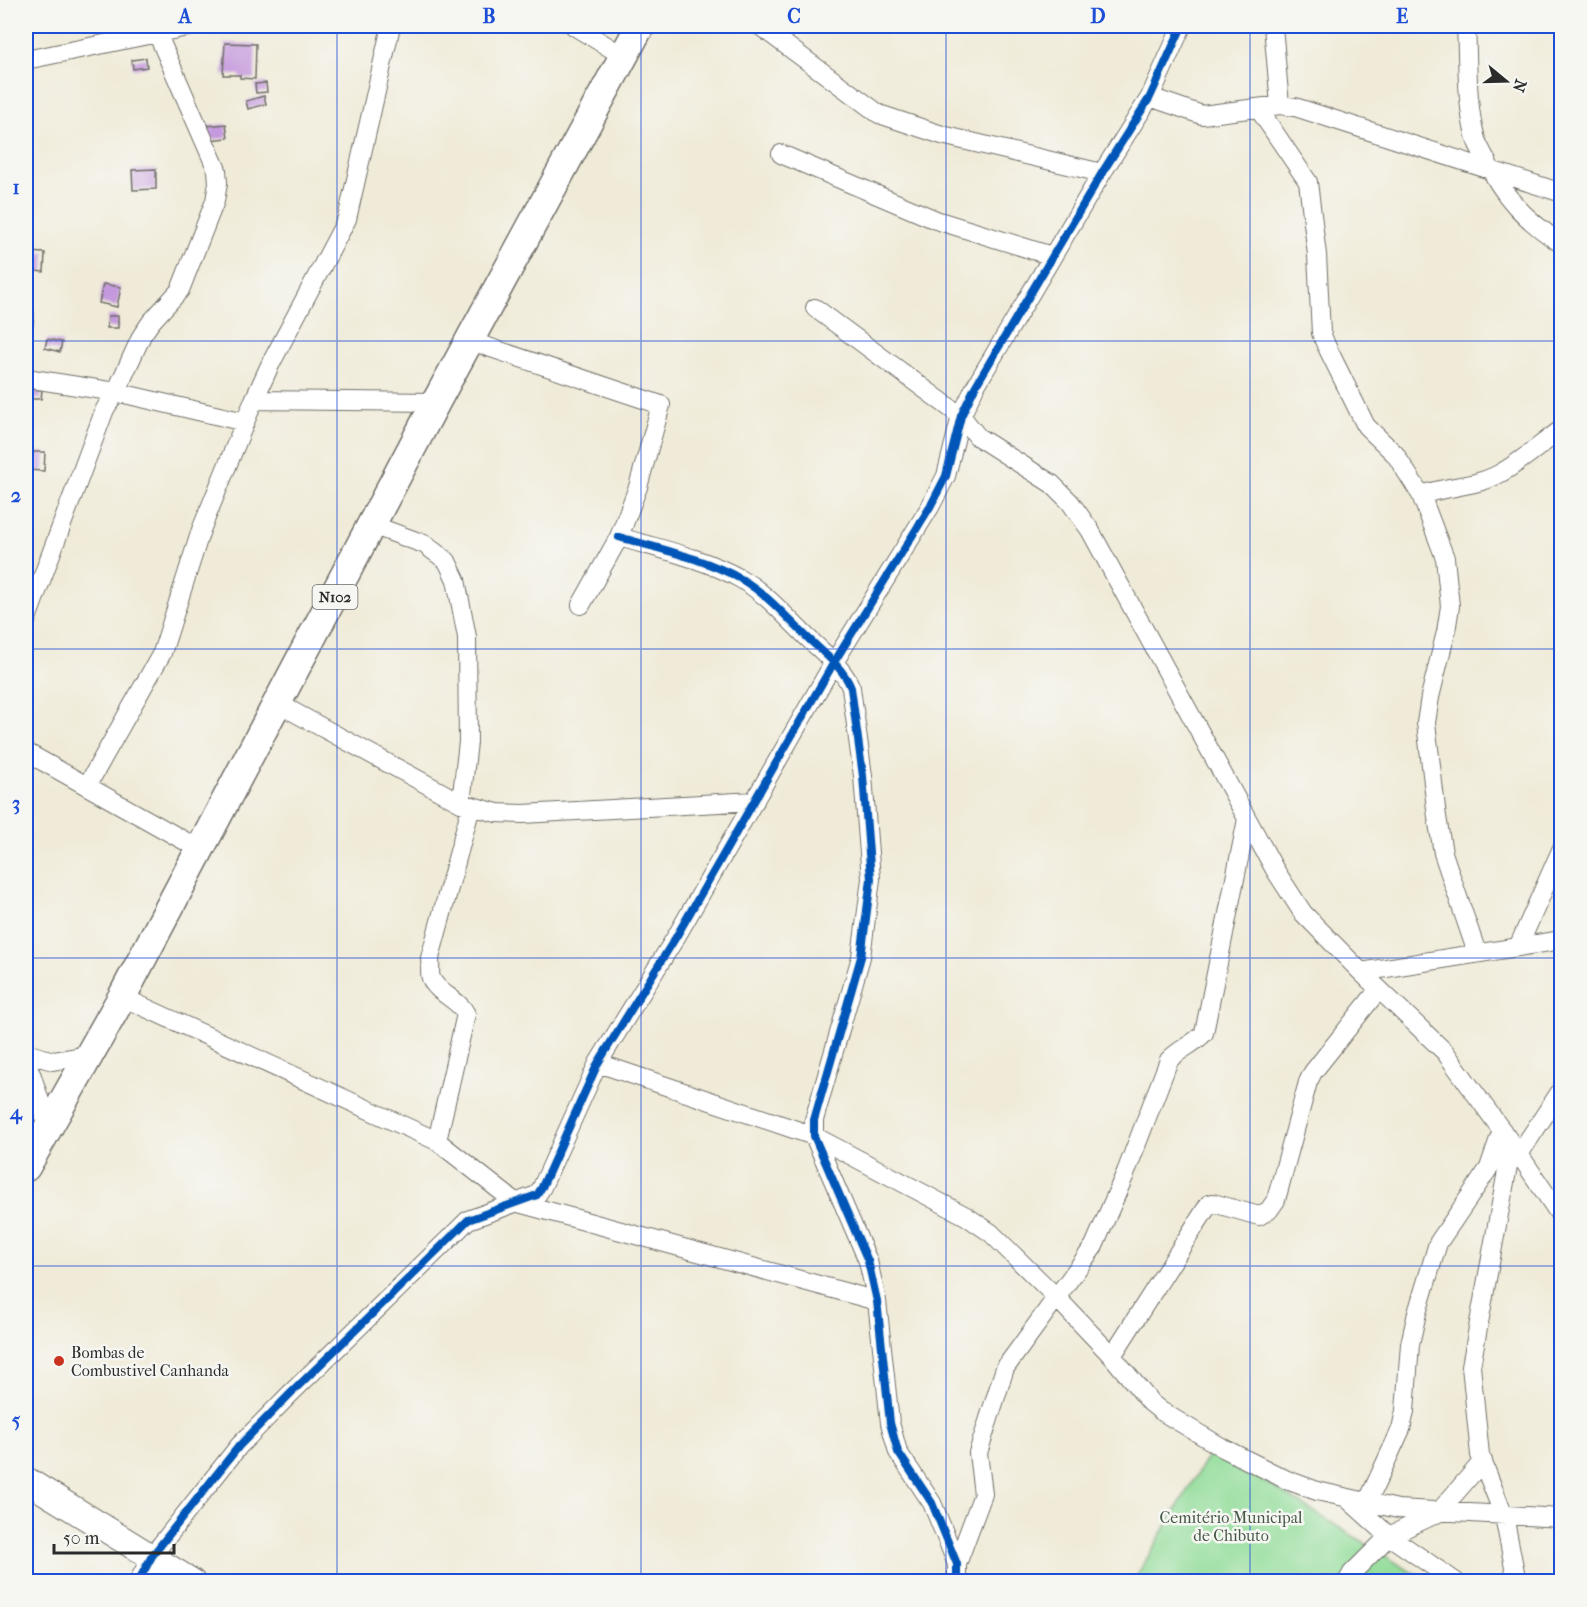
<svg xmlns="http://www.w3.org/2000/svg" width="1587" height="1607" viewBox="0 0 1587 1607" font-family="'IM FELL French Canon',serif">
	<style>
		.green { fill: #92dd9a; stroke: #5e8462; stroke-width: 1.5 }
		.building { fill: #c499dd }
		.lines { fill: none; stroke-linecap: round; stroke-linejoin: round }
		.street-casing { stroke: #706e68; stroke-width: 20 }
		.secondary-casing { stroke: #706e68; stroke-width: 28 }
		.primary-casing { stroke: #706e68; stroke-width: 31 }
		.street { stroke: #fff; stroke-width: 18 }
		.secondary { stroke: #fff; stroke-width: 26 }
		.primary { stroke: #fff; stroke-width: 28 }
		.cycleway-casing { stroke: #f6f6f2; stroke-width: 11 }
		.cycleway { stroke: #0057b8; stroke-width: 8 }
		.grid { fill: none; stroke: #1d4ed8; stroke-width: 1.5; stroke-opacity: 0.55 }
		.poi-dot { fill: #c8321e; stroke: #f6f6f2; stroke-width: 2 }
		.labels { text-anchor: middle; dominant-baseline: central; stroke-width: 5; stroke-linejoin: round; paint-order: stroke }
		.shield { fill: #f6f6f2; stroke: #686867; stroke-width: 1.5 }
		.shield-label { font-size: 15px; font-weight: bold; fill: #2b2b2b }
		.poi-label { font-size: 16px; fill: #2b2b2b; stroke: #f6f6f2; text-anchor: start }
		.park-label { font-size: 16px; fill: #455847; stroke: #f6f6f2 }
		.neatline { fill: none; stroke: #1d4ed8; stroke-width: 2 }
		.grid-label { font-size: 20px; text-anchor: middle; font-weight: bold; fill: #1d4ed8 }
	</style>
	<rect width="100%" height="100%" fill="#f6f6f2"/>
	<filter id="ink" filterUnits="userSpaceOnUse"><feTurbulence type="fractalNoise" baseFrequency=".0167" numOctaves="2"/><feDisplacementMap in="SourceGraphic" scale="12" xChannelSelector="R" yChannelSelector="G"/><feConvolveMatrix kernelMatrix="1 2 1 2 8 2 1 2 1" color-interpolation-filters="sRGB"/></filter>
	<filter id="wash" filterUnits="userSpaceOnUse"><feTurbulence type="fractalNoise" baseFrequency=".008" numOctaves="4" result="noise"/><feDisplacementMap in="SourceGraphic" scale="24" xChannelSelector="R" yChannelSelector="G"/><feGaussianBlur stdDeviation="1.35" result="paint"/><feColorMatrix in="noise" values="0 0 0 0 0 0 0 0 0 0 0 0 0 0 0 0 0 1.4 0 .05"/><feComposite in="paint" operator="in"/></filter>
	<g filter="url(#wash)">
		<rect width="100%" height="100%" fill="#f0ebd8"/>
		<!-- green -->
		<path class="green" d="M 1212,1449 L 1426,1581 L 1133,1582 Z"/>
		<g id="blocks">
			<!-- building -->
			<path class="building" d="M 225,43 L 256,44 L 255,79 L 240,78 L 240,75 L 223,75 Z
				M 146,58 L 147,67 L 133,69 L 132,60 Z
				M 266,83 L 267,92 L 256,93 L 255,84 Z
				M 264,96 L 266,104 L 248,109 L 246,101 Z
				M 226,124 L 228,138 L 209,140 L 207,126 Z
				M 156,169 L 156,189 L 133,190 L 132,170 Z
				M 26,252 L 45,253 L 44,272 L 26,270 Z
				M 103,284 L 121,287 L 117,307 L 99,303 Z
				M 26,312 L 34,312 L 33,325 L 26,325 Z
				M 108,316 L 118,316 L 118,328 L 107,328 Z
				M 47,339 L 62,342 L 60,352 L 45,348 Z
				M 30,389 L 42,390 L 41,399 L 29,399 Z
				M 33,452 L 45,452 L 44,471 L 26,470 L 26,454 L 33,454 Z"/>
		</g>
	</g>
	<g filter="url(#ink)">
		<use href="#blocks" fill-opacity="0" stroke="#706e68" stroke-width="1.5"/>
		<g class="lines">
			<!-- street casing -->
			<g class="street-casing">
				<path id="street" d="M 574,26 L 625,57
					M 760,26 L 879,114 L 942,135 L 1102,173
					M 1273,26 L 1280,105
					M 1466,26 C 1468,60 1466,102 1475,135 C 1476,143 1481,149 1484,156 C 1502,196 1525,220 1562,244
					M 26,60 L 192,26
					M 1150,97 L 1202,115 L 1280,105 L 1295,107 L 1562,193
					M 1258,108 L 1308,182 L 1317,255 L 1321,333 L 1326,345 L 1366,426 L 1395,454 L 1421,495 L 1445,558 L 1450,606 L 1446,632 L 1430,697 L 1426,723 L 1437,817 L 1443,853 L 1477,953
					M 781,154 L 936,220 L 1052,256
					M 815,308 L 961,416 L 978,437 L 1052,484 L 1070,502 L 1090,530 L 1275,870 L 1303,913 L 1361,972 L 1445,1052 L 1519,1154 L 1562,1218
					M 470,341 L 661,405 L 638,487 L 619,537 L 581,605
					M 26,378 L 116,392 L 245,422
					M 254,400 L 436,402
					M 1421,495 C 1446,486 1474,487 1497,475 C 1520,463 1541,444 1562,429
					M 372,525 L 424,544 L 447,561 L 456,580 L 467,637 L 468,742 L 461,803
					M 619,537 C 660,549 703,558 741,579 C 767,594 788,619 810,640 C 825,654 844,669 851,688 L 863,776 L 871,879 L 861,957 L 814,1120 L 814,1136 L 868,1261 L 877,1301 L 890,1423 L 898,1452 L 932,1503 L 957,1564 L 957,1582
					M 26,621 L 105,409 L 116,392 L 142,335 L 151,322 L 180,290 L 215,201 L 218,183 L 217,170 L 157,33 L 156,26
					M 279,704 L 461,803 L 497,813 L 523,814 L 755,801
					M 26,752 L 201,850
					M 87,786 L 162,653 L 201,530 L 254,400 L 270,365 L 347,219 L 391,26
					M 1519,945 L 1562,848
					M 1361,972 L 1562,940
					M 122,997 L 437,1141 L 515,1202 L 877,1301
					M 26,1053 L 53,1061 L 88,1055
					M 598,1063 L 814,1136 L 966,1216 L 991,1233 L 1057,1298 L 1112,1356 L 1151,1403 L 1161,1411 L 1223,1448 L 1287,1480 L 1317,1491 L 1398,1509 L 1562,1518
					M 26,1064 L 32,1076 L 48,1126
					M 437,1141 L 466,1014 C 459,999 437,994 431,978 C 429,973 431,964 430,958 L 471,807
					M 1512,1144 L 1471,1366 L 1480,1455 L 1504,1516 L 1517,1582
					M 1519,1154 L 1562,1089
					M 1112,1356 L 1209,1204 L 1213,1203 L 1259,1216 L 1269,1210 L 1276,1200 L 1308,1082 L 1313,1072 L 1379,989
					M 1350,1501 L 1389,1536 L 1456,1582
					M 1367,1503 L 1401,1429 L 1405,1411 L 1410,1344 L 1417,1313 L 1438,1243 L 1489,1168 L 1502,1130
					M 957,1564 L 983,1494 L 978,1453 L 1005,1368 L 1094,1246 L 1126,1172 L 1169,1060 C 1179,1049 1193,1045 1204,1033 L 1247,819
					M 138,1582 L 152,1556 L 239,1446 L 290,1394 L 458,1230 L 468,1220 L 537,1195 L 542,1187 L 598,1063 L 676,937 L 833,664 L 930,507 L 946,476 L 961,416 L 975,387 L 1102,173 L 1150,97 L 1182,26
					M 1347,1582 L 1352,1573 L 1389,1536 L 1438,1513 L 1483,1461"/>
			</g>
			<!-- secondary casing -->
			<g class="secondary-casing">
				<path id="secondary" d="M 26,1480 L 192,1582"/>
			</g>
			<!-- primary casing -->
			<g class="primary-casing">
				<path id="primary" d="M 26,1167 L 122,997 L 436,402 L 640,26"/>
			</g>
			<!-- street -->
			<use href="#street" class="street"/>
			<!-- secondary -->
			<use href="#secondary" class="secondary"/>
			<!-- primary -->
			<use href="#primary" class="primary"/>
			<!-- cycleway casing -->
			<g class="cycleway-casing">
				<path id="cycleway" d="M 619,537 C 660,549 703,558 741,579 C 767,594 788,619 810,640 C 825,654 844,669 851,688 L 863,776 L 871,879 L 861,957 L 814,1120 L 814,1136 L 868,1261 L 877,1301 L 890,1423 L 898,1452 L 932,1503 L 957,1564 L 957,1582
					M 138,1582 L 152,1556 L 239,1446 L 290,1394 L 458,1230 L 468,1220 L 537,1195 L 542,1187 L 598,1063 L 676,937 L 833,664 L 930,507 L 946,476 L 961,416 L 975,387 L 1102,173 L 1150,97 L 1182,26"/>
			</g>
			<!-- cycleway -->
			<use href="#cycleway" class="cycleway"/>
		</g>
	</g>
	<!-- grid -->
	<path class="grid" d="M 337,26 L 337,1582M 641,26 L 641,1582M 946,26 L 946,1582M 1250,26 L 1250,1582M 26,341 L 1562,341M 26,649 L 1562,649M 26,958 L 1562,958M 26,1266 L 1562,1266"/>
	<!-- markers -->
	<circle class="poi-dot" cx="59" cy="1361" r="6"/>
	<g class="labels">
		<!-- shield labels -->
		<rect class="shield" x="312.5" y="585" width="45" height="24" rx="4.5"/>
		<g class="shield-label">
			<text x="335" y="597">N102</text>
		</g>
		<!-- poi labels -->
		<g class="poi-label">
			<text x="71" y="1352">Bombas de<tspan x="71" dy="18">Combustivel Canhanda</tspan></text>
		</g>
		<!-- park labels -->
		<g class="park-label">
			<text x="1231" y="1517">Cemitério Municipal<tspan x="1231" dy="18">de Chibuto</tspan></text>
		</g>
	</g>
	<!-- margin -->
	<rect width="1587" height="1607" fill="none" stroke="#f6f6f2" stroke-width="66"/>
	<!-- north arrow -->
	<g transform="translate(1506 81) rotate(109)" stroke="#f6f6f2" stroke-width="4.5" paint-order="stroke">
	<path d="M0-4.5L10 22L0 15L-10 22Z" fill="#2b2b2b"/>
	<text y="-9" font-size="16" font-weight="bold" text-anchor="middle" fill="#2b2b2b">N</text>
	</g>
	<!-- scale -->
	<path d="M54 1544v9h120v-9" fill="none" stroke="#2b2b2b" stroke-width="3"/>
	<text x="63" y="1544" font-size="18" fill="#2b2b2b" stroke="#f6f6f2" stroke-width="4.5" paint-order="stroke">50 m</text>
	<rect x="33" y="33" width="1521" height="1541" class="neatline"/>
	<g class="grid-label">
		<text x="185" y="23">A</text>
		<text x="489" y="23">B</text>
		<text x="794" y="23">C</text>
		<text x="1098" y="23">D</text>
		<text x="1402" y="23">E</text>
		<text x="16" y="194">1</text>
		<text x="16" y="502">2</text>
		<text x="16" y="810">3</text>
		<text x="16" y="1119">4</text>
		<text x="16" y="1427">5</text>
	</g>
</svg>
